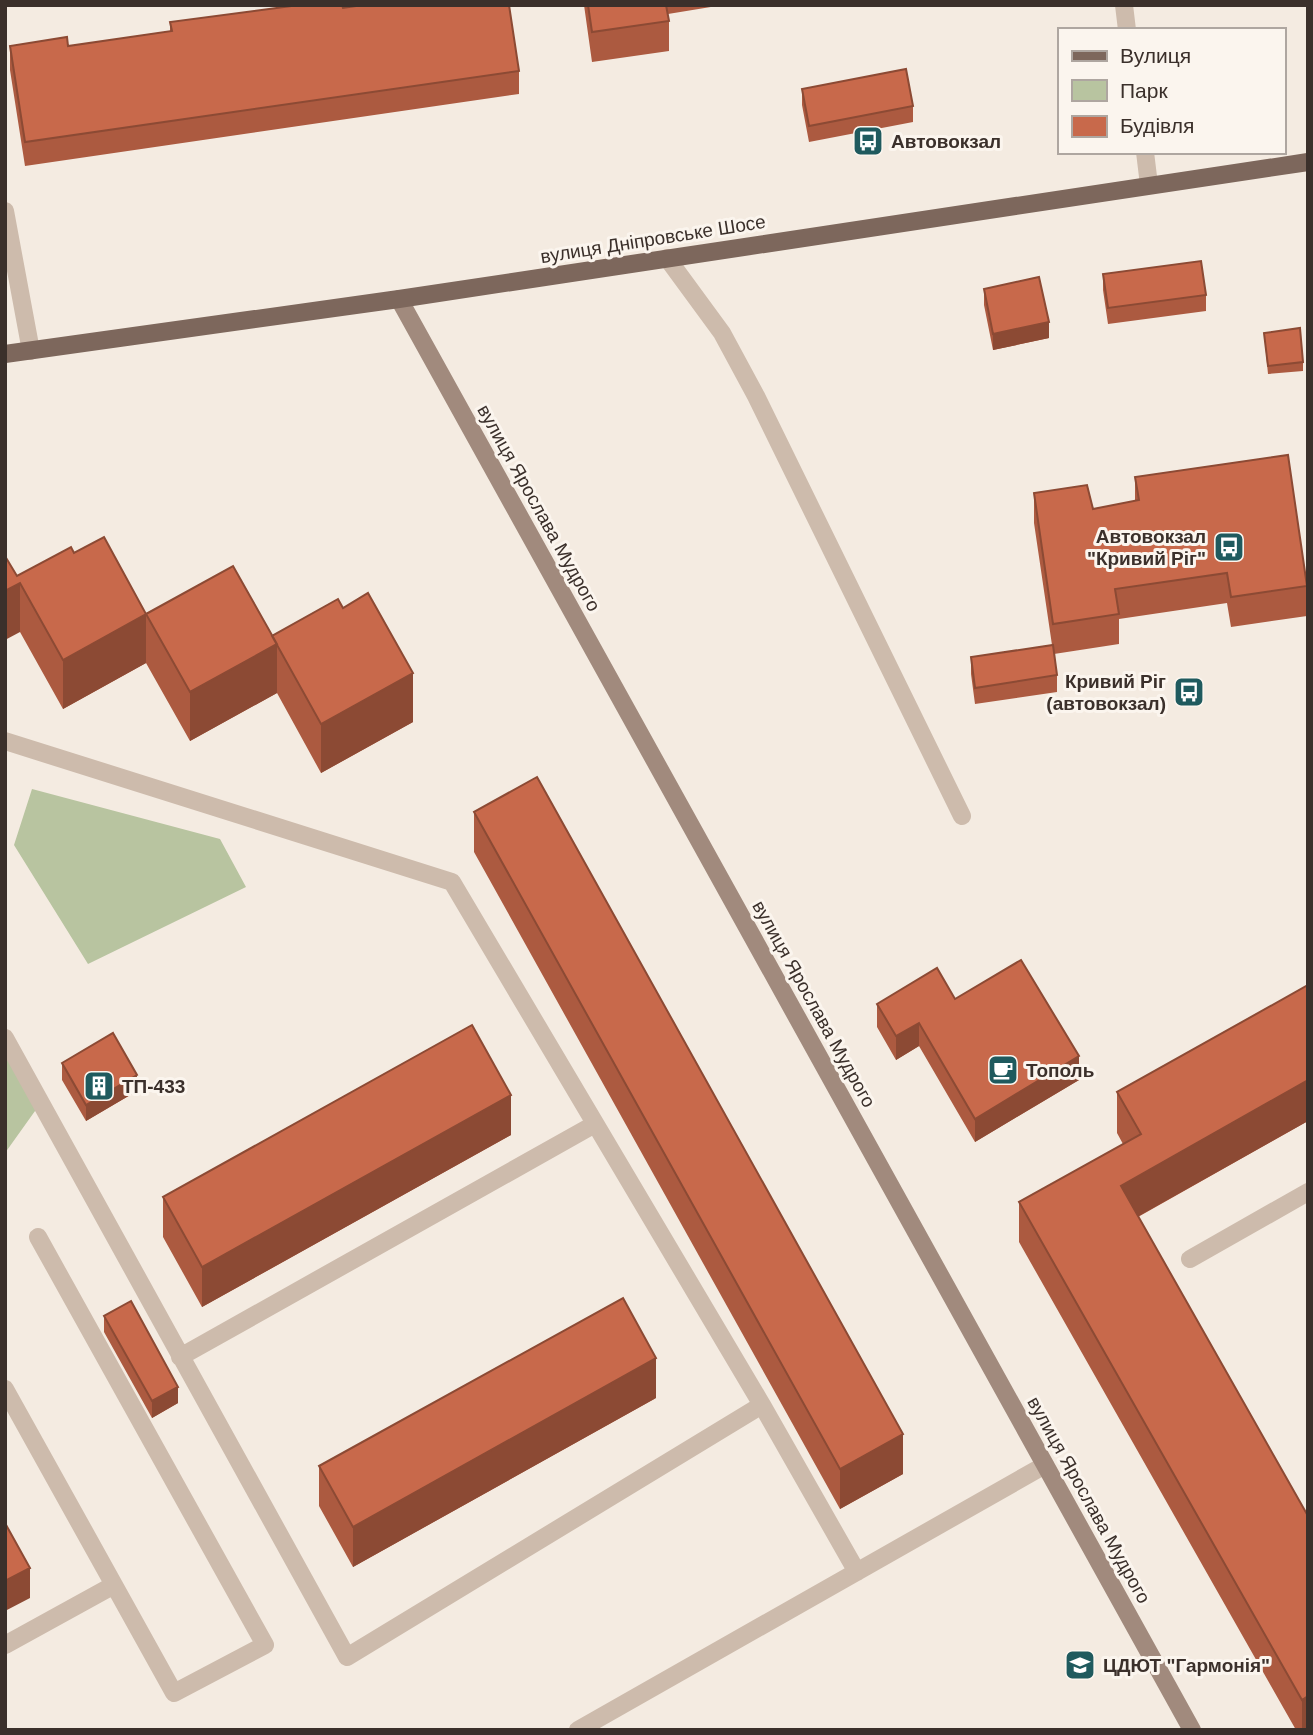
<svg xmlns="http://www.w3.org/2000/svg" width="1313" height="1735" viewBox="0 0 1313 1735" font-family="Arial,sans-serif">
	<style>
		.green { fill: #b8c4a0 }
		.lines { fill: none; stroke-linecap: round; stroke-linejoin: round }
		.lane { stroke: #cdbbac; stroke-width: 18 }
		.secondary { stroke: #a18a7d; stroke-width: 18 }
		.primary { stroke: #7d675c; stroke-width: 18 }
		.wall { fill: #ac5a40 }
		.shaded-wall { fill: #8c4a34 }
		.building { fill: #c8694b; stroke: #8c4a34; stroke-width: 2 }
		.labels { text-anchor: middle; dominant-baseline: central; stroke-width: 6; stroke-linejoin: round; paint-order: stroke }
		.poi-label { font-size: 19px; font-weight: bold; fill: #3b302b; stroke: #fbf5ee; text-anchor: start }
		.street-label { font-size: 19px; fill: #3b302b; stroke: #fbf5ee }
	</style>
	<rect width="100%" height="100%" fill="#f4ebe1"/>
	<!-- green -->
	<path class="green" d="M 32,789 L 220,839 L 246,887 L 88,964 L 14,845 Z
		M 5,1039 L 40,1104 L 5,1153 Z"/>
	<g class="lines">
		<!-- lane -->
		<path class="lane" d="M 1124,5 L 1127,30
			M 1145,152 L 1149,185
			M 5,211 L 31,351
			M 667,258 L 722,333 L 756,396 L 962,816
			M 5,741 L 452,882 L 762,1405 L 347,1657 L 5,1038
			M 38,1237 L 265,1645 L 174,1693 L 114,1585
			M 1190,1259 L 1308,1192
			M 180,1357 L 595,1124
			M 5,1389 L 114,1585 L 5,1645
			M 762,1405 L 857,1572
			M 578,1730 L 1045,1465"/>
		<!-- secondary -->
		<path class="secondary" d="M 399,299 L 1192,1730"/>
		<!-- primary -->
		<path class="primary" d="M 5,354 L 399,299 L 1308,162"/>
	</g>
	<!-- wall -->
	<path class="wall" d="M 584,5 L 723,5 L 668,14 L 669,21 L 669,51 L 592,62 Z
		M 343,8 L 519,71 L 519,94 L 25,166 L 10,70 L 10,46 L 68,46 L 170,31 L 170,22 Z
		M 802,89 L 913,106 L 913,122 L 809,142 L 802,105 Z
		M 1103,274 L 1206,295 L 1206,311 L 1108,324 L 1103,290 Z
		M 984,289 L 1049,338 L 993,350 L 984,305 Z
		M 1264,333 L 1303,362 L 1303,371 L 1268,374 Z
		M 1135,477 L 1307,586 L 1307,616 L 1231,627 L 1227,603 L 1119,619 L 1119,644 L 1054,654 L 1057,675 L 1057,692 L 975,704 L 971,674 L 971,657 L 1052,645 L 1034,523 L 1034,493 L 1093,509 L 1135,501 Z
		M 74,553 L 146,614 L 272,636 L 413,722 L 321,773 L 277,693 L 190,741 L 146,663 L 63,709 L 20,632 L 17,576 Z
		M 474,812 L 903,1474 L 840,1509 L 474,852 Z
		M 1308,985 L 1308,1121 L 1138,1217 L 1308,1516 L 1308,1730 L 1296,1730 L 1019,1242 L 1019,1202 L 1123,1144 L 1117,1133 L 1117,1092 Z
		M 955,999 L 1079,1080 L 975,1142 L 919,1046 L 896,1060 L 877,1027 L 877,1004 Z
		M 62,1063 L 137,1091 L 86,1121 L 62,1080 Z
		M 511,1135 L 202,1307 L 163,1237 L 163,1197 Z
		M 104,1316 L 178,1403 L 152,1418 L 104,1332 Z
		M 656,1398 L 353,1567 L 319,1506 L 319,1466 Z"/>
	<!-- shaded-wall -->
	<path class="shaded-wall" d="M 1049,322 L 1049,338 L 993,350 L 993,334 Z
		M 20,583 L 20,632 L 5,640 L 5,591 Z
		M 146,614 L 146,663 L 63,709 L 63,660 Z
		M 277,644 L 277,693 L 190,741 L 190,692 Z
		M 413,673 L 413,722 L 321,773 L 321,724 Z
		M 919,1023 L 919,1046 L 896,1060 L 896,1036 Z
		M 1079,1056 L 1079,1080 L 975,1142 L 975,1119 Z
		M 137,1075 L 137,1091 L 86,1121 L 86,1105 Z
		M 1308,1080 L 1308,1121 L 1121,1226 L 1121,1186 Z
		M 511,1095 L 511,1135 L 202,1307 L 202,1267 Z
		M 656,1358 L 656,1398 L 353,1567 L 353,1527 Z
		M 178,1387 L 178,1403 L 152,1418 L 152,1401 Z
		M 903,1434 L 903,1474 L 840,1509 L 840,1469 Z
		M 30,1568 L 30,1598 L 5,1611 L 5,1581 Z
		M 1308,1696 L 1308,1730 L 1302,1730 L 1302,1700 Z"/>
	<!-- building -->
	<path class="building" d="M 299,5 L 342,5 L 343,8 L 363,5 L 509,5 L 519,71 L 25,142 L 10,46 L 67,37 L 68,46 L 172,31 L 170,22 Z
		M 588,5 L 666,5 L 669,21 L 592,32 Z
		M 906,69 L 913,106 L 809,126 L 802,89 Z
		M 1201,261 L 1206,295 L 1108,308 L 1103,274 Z
		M 1039,277 L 1049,322 L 993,334 L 984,289 Z
		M 1300,328 L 1303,362 L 1268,366 L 1264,333 Z
		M 1288,455 L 1307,586 L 1231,597 L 1227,573 L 1115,589 L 1119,614 L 1053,624 L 1034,493 L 1087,485 L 1093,509 L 1139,500 L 1135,477 Z
		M 104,537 L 146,614 L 63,660 L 20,583 L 5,591 L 5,556 L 17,576 L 71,547 L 74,553 Z
		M 233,566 L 277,644 L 190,692 L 146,614 Z
		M 368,593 L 413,673 L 321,724 L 272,636 L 338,599 L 343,608 Z
		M 1053,645 L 1057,675 L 975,688 L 971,657 Z
		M 537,777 L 903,1434 L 840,1469 L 474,812 Z
		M 1021,960 L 1079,1056 L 975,1119 L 919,1023 L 896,1036 L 877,1004 L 937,968 L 955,999 Z
		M 1308,985 L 1308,1080 L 1121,1186 L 1308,1516 L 1308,1696 L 1302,1700 L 1019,1202 L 1141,1134 L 1117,1092 Z
		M 472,1025 L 511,1095 L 202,1267 L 163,1197 Z
		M 113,1033 L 137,1075 L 86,1105 L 62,1063 Z
		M 623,1298 L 656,1358 L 353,1527 L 319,1466 Z
		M 131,1301 L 178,1387 L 152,1401 L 104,1316 Z
		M 5,1523 L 30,1568 L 5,1581 Z"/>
	<!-- icons -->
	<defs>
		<g id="bus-square" transform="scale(1.575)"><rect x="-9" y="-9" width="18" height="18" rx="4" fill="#1f5a5e" stroke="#fbf5ee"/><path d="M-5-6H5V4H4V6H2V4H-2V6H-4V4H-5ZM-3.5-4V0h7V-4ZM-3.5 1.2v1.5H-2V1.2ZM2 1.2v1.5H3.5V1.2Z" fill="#fff"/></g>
		<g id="cafe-square" transform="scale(1.575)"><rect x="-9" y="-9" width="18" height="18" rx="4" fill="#1f5a5e" stroke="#fbf5ee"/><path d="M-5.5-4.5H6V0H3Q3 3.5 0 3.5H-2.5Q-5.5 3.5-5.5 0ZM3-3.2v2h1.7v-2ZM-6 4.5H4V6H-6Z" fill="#fff"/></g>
		<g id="building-square" transform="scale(1.575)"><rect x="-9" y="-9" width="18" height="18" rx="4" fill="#1f5a5e" stroke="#fbf5ee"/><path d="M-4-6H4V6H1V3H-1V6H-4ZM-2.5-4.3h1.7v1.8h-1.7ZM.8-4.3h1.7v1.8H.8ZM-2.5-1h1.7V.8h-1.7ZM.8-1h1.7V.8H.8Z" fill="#fff"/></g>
		<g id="school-square" transform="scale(1.575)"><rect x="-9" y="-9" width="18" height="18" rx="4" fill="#1f5a5e" stroke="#fbf5ee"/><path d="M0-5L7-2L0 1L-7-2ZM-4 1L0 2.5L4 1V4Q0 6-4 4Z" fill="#fff"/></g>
	</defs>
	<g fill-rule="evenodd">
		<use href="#bus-square" x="868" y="141"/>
		<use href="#bus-square" x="1229" y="547"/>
		<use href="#bus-square" x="1189" y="692"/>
		<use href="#cafe-square" x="1003" y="1070"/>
		<use href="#building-square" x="99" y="1086"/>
		<use href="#school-square" x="1080" y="1665"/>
	</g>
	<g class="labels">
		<!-- poi labels -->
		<g class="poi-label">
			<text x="891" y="141">Автовокзал</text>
			<text x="1206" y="536" text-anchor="end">Автовокзал<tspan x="1206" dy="22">"Кривий Ріг"</tspan></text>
			<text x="1166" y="681" text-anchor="end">Кривий Ріг<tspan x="1166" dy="22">(автовокзал)</tspan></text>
			<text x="1026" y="1070">Тополь</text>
			<text x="122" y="1086">ТП-433</text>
			<text x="1103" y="1665">ЦДЮТ "Гармонія"</text>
		</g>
		<!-- street labels -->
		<g class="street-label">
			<text transform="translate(653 239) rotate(-9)">вулиця Дніпровське Шосе</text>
			<text transform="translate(539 508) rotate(61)">вулиця Ярослава Мудрого</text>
			<text transform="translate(814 1004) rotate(61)">вулиця Ярослава Мудрого</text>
			<text transform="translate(1089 1500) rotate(61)">вулиця Ярослава Мудрого</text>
		</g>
	</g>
	<!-- border -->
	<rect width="1313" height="1735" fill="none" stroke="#3b302b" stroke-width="14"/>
	<!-- legend -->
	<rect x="1058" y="28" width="228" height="126" fill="#fbf5ee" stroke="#aea6a0" stroke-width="2"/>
	<rect x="1072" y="51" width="35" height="10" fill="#7d675c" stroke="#aea6a0" stroke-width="2"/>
	<text x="1120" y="63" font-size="21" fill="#3b302b">Вулиця</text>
	<rect x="1072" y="80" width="35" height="21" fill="#b8c4a0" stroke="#aea6a0" stroke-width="2"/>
	<text x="1120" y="98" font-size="21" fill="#3b302b">Парк</text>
	<rect x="1072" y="116" width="35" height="21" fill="#c8694b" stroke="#aea6a0" stroke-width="2"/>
	<text x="1120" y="133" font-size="21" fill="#3b302b">Будівля</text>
</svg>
